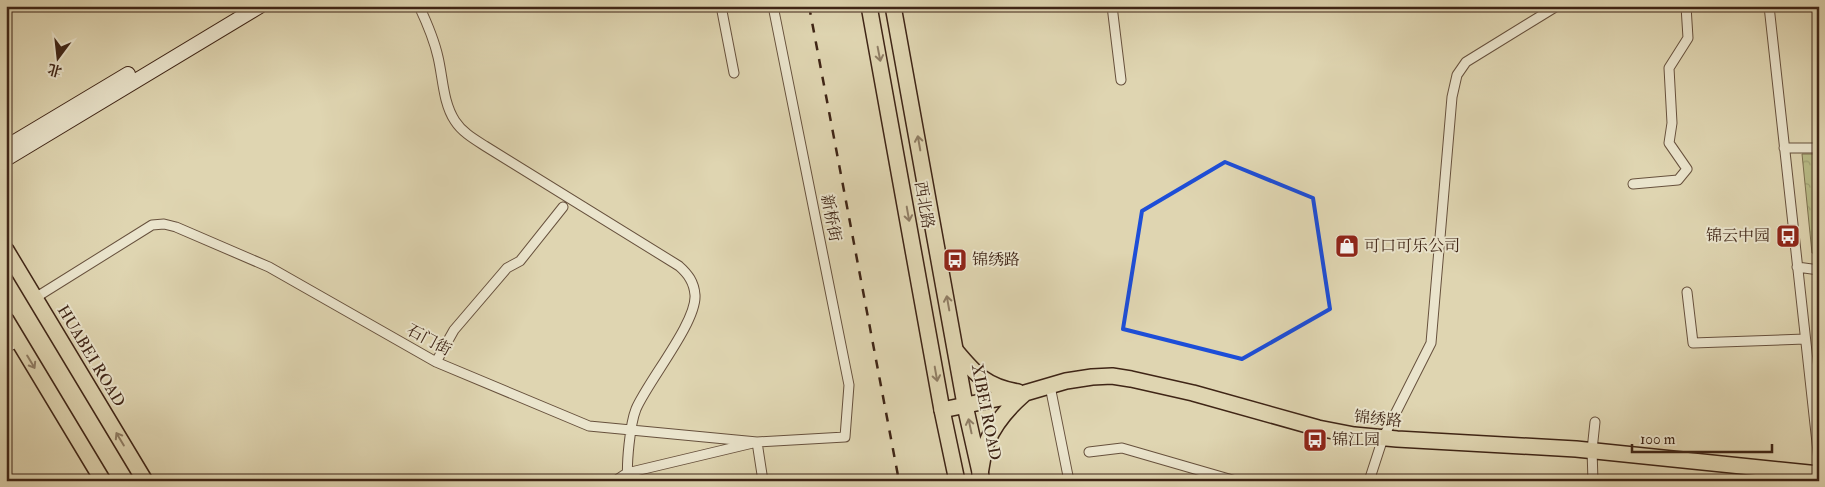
<svg xmlns="http://www.w3.org/2000/svg" width="1825" height="487" viewBox="0 0 1825 487" font-family="'IM FELL Double Pica','Noto Serif SC',serif">
	<style>
		.park { fill: url(#park-crowns); stroke: #7c704f }
		.lines { fill: none; stroke-linecap: round; stroke-linejoin: round }
		.minor-casing { stroke: #67513d; stroke-width: 11 }
		.secondary-casing { stroke: #3f2516; stroke-width: 16 }
		.primary-casing { stroke: #3f2516; stroke-width: 18 }
		.trunk-casing { stroke: #3f2516; stroke-width: 18 }
		.minor { stroke: #eae4cc; stroke-width: 9 }
		.secondary { stroke: #eae4cc; stroke-width: 14 }
		.primary { stroke: #dfd5b1; stroke-width: 15 }
		.trunk { stroke: #dfd5b1; stroke-width: 15 }
		.rail { stroke: #3f2516; stroke-width: 2.5; stroke-dasharray: 9 9; stroke-linecap: butt }
		.oneway { stroke: #8f7d64 }
		.marked { fill: none; stroke: #1d4ed8; stroke-width: 4; stroke-linejoin: round }
		.labels { text-anchor: middle; dominant-baseline: central; stroke-width: 4; stroke-linejoin: round; paint-order: stroke }
		.street-label { font-size: 16px; fill: #3f2516; stroke: #eae4cc }
		.poi-label { font-size: 16px; fill: #3f2516; stroke: #eae4cc; text-anchor: start }
	</style>
	<defs>
		<pattern id="park-crowns" width="20" height="18" patternUnits="userSpaceOnUse" patternTransform="scale(1.25)"><rect width="20" height="18" fill="#b8bc88"/><path d="M2 6a3 3 0 1 1 6 0M12 15a3 3 0 1 1 6 0" fill="none" stroke="#9fa175"/></pattern>
	</defs>
	<rect width="100%" height="100%" fill="#dfd5b1"/>
	<filter id="stains"><feTurbulence type="fractalNoise" baseFrequency=".004" numOctaves="4"/><feColorMatrix values="0 0 0 0 .2 0 0 0 0 .09 0 0 0 0 .02 0 0 0 .5 -.17"/></filter>
	<radialGradient id="worn" r=".72"><stop offset=".6" stop-color="#630" stop-opacity="0"/><stop offset="1" stop-color="#630" stop-opacity=".3"/></radialGradient>
	<!-- park -->
	<path class="park" d="M 1802,154 L 1819,154 L 1819,254 L 1812,253 Z"/>
	<g class="lines">
		<!-- minor casing -->
		<g class="minor-casing">
			<path id="minor" d="M 419,6 C 427,23 434,39 438,57 C 443,78 443,103 455,121 C 462,132 474,139 485,146 L 679,266 C 688,274 694,282 695,295 C 697,322 648,381 636,409 C 630,424 626,465 628,481
				M 721,6 L 734,73
				M 1112,6 L 1121,80
				M 1769,6 L 1819,461
				M 1784,148 L 1819,148
				M 1633,184 L 1678,180 L 1687,169 L 1669,143 L 1672,123 L 1669,68 L 1688,38 L 1686,6
				M 1797,267 L 1819,270
				M 1687,292 L 1693,343 L 1805,339
				M 35,298 L 152,225 L 164,224 L 176,227 L 269,267 L 436,362 L 589,426 L 757,442 L 845,437 L 849,385 L 773,6
				M 6,348 L 19,341
				M 436,362 L 454,330 L 507,268 L 520,261 L 563,207
				M 1050,386 L 1069,481
				M 1089,452 L 1122,448 L 1236,481
				M 615,481 L 627,473 L 757,442 L 763,481
				M 1369,481 L 1383,438 L 1431,343 L 1452,97 L 1457,75 L 1466,62 L 1557,6
				M 1593,481 L 1592,450 L 1595,422"/>
		</g>
		<!-- secondary casing -->
		<g class="secondary-casing">
			<path id="secondary" d="M 6,147 L 128,74
				M 6,159 L 260,6"/>
		</g>
		<!-- primary casing -->
		<g class="primary-casing">
			<path id="primary" d="M 6,250 L 145,481
				M 6,320 L 103,481
				M 956,351 C 976,375 987,387 1018,392
				M 942,410 L 1025,393 L 1066,381 L 1092,377 L 1112,376 L 1131,379 L 1193,393 L 1318,428 L 1354,435 L 1397,439 L 1576,449 L 1819,474
				M 980,474 C 982,464 983,452 987,442 C 995,423 1008,408 1024,394"/>
		</g>
		<!-- trunk casing -->
		<g class="trunk-casing">
			<path id="trunk" d="M 869,6 L 942,410 L 957,481
				M 893,6 L 966,410 L 982,481"/>
		</g>
		<!-- minor -->
		<use href="#minor" class="minor"/>
		<!-- secondary -->
		<use href="#secondary" class="secondary"/>
		<!-- primary -->
		<use href="#primary" class="primary"/>
		<!-- trunk -->
		<use href="#trunk" class="trunk"/>
		<!-- rail -->
		<path class="rail" d="M 809,6 L 899,481"/>
	</g>
	<!-- one-way arrows -->
	<defs><path id="oneway-shaft" d="M-6 0H5M1.5-3L5.5 0L1.5 3" fill="none" stroke-width="1.6" stroke-linecap="round" stroke-linejoin="round" transform="scale(1.25)"/></defs>
	<g class="oneway">
		<use href="#oneway-shaft" transform="translate(879 54) rotate(79)"/>
		<use href="#oneway-shaft" transform="translate(919 143) rotate(-100)"/>
		<use href="#oneway-shaft" transform="translate(908 214) rotate(80)"/>
		<use href="#oneway-shaft" transform="translate(948 303) rotate(-100)"/>
		<use href="#oneway-shaft" transform="translate(31 362) rotate(59)"/>
		<use href="#oneway-shaft" transform="translate(936 374) rotate(80)"/>
		<use href="#oneway-shaft" transform="translate(970 426) rotate(-102)"/>
		<use href="#oneway-shaft" transform="translate(120 439) rotate(-121)"/>
	</g>
	<!-- marked area -->
	<path class="marked" d="M 1225,162 L 1313,198 L 1330,309 L 1242,359 L 1123,329 L 1142,211 Z"/>
	<!-- icons -->
	<defs>
		<g id="bus-square" transform="scale(1.25)"><rect x="-9" y="-9" width="18" height="18" rx="4" fill="#8f2418" stroke="#eae4cc"/><path d="M-5-6H5V4H4V6H2V4H-2V6H-4V4H-5ZM-3.5-4V0h7V-4ZM-3.5 1.2v1.5H-2V1.2ZM2 1.2v1.5H3.5V1.2Z" fill="#fff"/></g>
		<g id="shop-square" transform="scale(1.25)"><rect x="-9" y="-9" width="18" height="18" rx="4" fill="#8f2418" stroke="#eae4cc"/><path d="M-5-2.5h2.3a2.7 3.5 0 0 1 5.4 0H5L5.5 6h-11ZM-1.5-2.5h3a1.5 2.3 0 0 0-3 0Z" fill="#fff"/></g>
	</defs>
	<g fill-rule="evenodd">
		<use href="#bus-square" x="1788" y="236"/>
		<use href="#shop-square" x="1347" y="246"/>
		<use href="#bus-square" x="955" y="260"/>
		<use href="#bus-square" x="1315" y="440"/>
	</g>
	<g class="labels">
		<!-- street labels -->
		<g class="street-label">
			<text transform="translate(924 205) rotate(80)">西北路</text>
			<text transform="translate(831 218) rotate(79)">新桥街</text>
			<text transform="translate(429 340) rotate(28)">石门街</text>
			<text transform="translate(91 356) rotate(59)">HUABEI ROAD</text>
			<text transform="translate(986 412) rotate(79)">XIBEI ROAD</text>
			<text transform="translate(1378 419) rotate(6)">锦绣路</text>
		</g>
		<!-- poi labels -->
		<g class="poi-label">
			<text x="1770" y="236" text-anchor="end">锦云中园</text>
			<text x="1364" y="246">可口可乐公司</text>
			<text x="972" y="260">锦绣路</text>
			<text x="1332" y="440">锦江园</text>
		</g>
	</g>
	<!-- margin -->
	<rect width="1825" height="487" fill="none" stroke="#dfd5b1" stroke-width="25"/>
	<rect x="8" y="8" width="1810" height="472" fill="none" stroke="#3f2516" stroke-width="2.5"/>
	<rect x="12" y="12" width="1800" height="462" fill="none" stroke="#3f2516"/>
	<!-- north arrow -->
	<g transform="translate(58 58) rotate(195)" stroke="#eae4cc" stroke-width="4" paint-order="stroke">
	<path d="M0-4L9 19L0 12L-9 19Z" fill="#3f2516"/>
	<text y="-8" font-size="14" font-weight="bold" text-anchor="middle" fill="#3f2516">北</text>
	</g>
	<!-- scale -->
	<path d="M1632 444v8h140v-8" fill="none" stroke="#3f2516" stroke-width="2.5"/>
	<text x="1640" y="444" font-size="15" fill="#3f2516" stroke="#eae4cc" stroke-width="4" paint-order="stroke">100 m</text>
	<rect width="100%" height="100%" filter="url(#stains)"/>
	<rect width="100%" height="100%" fill="url(#worn)"/>
</svg>
